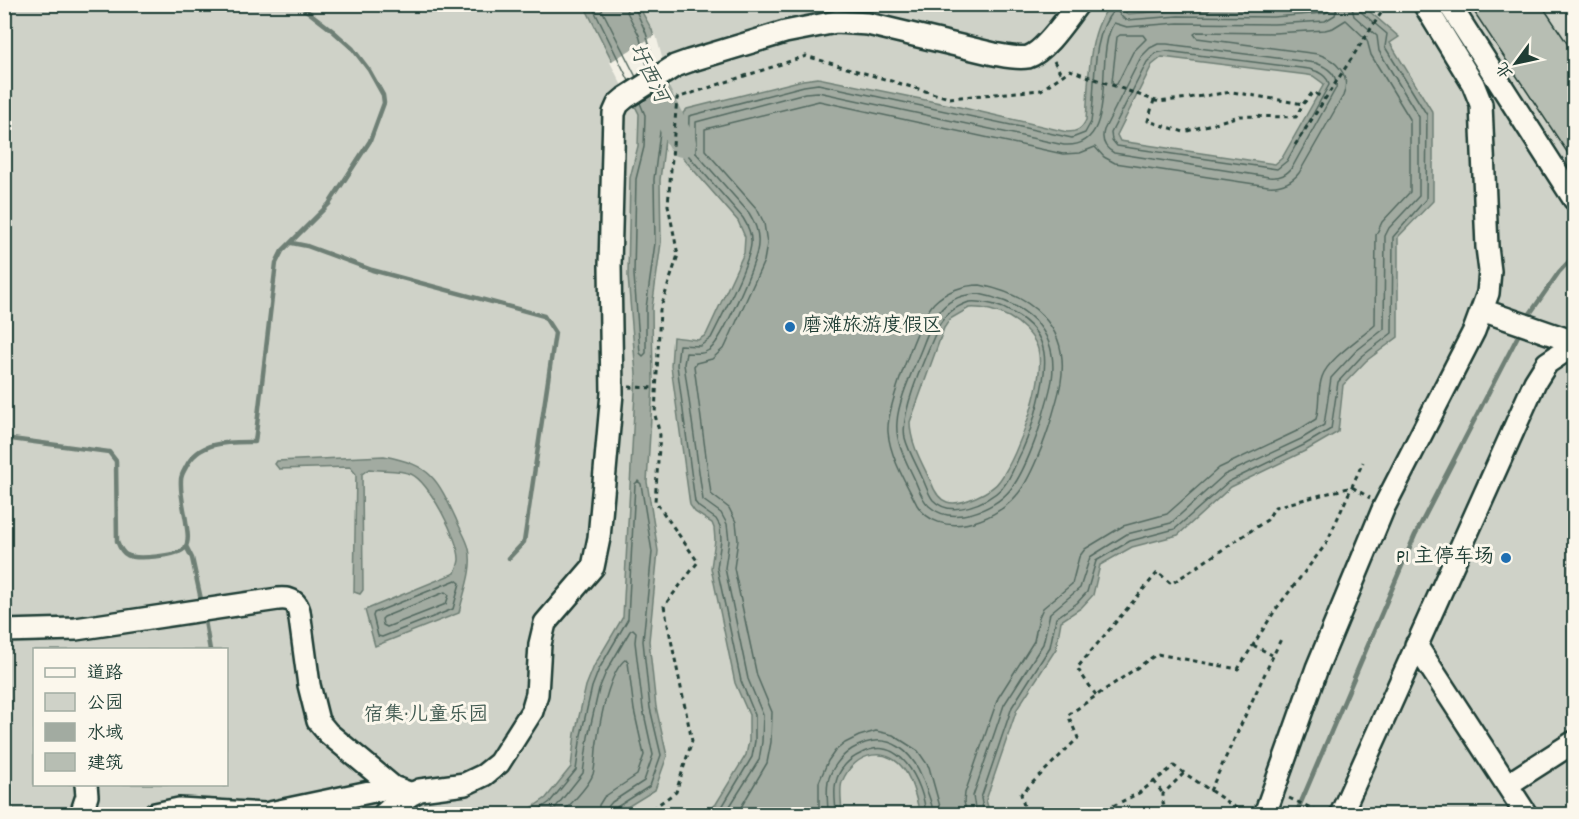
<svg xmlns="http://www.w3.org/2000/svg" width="1579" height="819" viewBox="0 0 1579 819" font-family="Dekko,'LXGW WenKai TC',sans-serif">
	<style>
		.green { fill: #cfd2c8; stroke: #77887e; stroke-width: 1.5; fill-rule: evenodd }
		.water { fill: #a2aba1; stroke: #6e7f75; stroke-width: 1.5; fill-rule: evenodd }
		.pier { fill: #f2f0e5 }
		.shadow { fill: #0003 }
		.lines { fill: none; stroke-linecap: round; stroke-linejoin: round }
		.shore { stroke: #536960; stroke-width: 1.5 }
		.stream { stroke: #6e7f75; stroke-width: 4.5 }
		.river { stroke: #a2aba1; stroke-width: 28 }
		.building { fill: #b7beb3; stroke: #1f3d34; stroke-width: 1.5 }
		.minor-casing { stroke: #1f3d34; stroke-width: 26 }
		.path { stroke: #1f3d34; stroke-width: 3; stroke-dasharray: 4.5 4.5; stroke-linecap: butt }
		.minor { stroke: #fbf7ec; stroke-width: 21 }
		.poi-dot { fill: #1f6fb2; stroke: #fbf7ec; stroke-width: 2 }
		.labels { text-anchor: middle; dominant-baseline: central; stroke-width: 6; stroke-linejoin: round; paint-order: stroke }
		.poi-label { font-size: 20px; fill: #1f3d34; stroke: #fbf7ec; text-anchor: start }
		.park-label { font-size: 20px; fill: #425b52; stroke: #fbf7ec }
		.water-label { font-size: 21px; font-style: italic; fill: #465e55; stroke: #fbf7ec }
	</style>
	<rect width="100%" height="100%" fill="#f2f0e5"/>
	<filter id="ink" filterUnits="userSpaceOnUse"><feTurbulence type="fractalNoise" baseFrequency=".0167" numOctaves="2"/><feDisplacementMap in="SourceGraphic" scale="12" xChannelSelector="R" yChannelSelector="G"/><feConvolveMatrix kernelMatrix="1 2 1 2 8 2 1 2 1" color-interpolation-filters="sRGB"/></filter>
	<g filter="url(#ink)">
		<!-- green -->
		<path class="green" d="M 5,5 L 1574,5 L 1574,814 L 5,814 ZM 34,650 L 226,650 L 226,784 L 34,784 Z"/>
		<!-- water -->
		<path class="water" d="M 1112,4 L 1120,5 L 1127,14 L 1178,10 L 1273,11 L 1362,5 L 1399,37 L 1390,43 L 1433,113 L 1433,201 L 1398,237 L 1398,337 L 1366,361 L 1343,385 L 1338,432 L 1307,450 L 1231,487 L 1178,535 L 1132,547 L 1100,565 L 1093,595 L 1081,608 L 1061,621 L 1056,649 L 1017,709 L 986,800 L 990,814 L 920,814 C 917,802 914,786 907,774 C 890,744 854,751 842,782 C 839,791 842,805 842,814 L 705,814 L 716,804 L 746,755 L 749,741 L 749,715 L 735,683 L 711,568 L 715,540 L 714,528 L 712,523 L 695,512 L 690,505 L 671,366 L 673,337 L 698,340 L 706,335 L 744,253 L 745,237 L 738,221 L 683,158 L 683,113 L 687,109 L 803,80 L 818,78 L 955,106 L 1067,132 C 1077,132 1082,129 1086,120 C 1089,86 1086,29 1112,4 ZM 1162,57 L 1308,75 L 1313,76 L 1324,84 L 1282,158 L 1275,164 L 1120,141 L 1117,135 L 1152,65 ZM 969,308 C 983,307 996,311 1009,317 C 1020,323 1032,334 1037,346 C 1048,376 1018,455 1000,480 C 993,491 960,507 947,502 C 938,499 934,490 931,482 C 922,463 910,443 910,422 L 944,328 L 950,319 Z
			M 584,5 L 638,5 L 652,30 L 670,99 L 660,180 L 661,243 L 652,308 L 653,385 L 647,482 L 658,551 L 649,641 L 656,707 L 667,756 L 655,790 L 616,814 L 523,814 L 546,798 L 571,767 L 575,734 L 586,686 L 594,666 L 623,617 L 636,374 L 628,276 L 630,178 L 638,146 L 639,114 Z
			M 384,456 C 431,465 437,478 456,519 C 460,529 467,539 469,549 C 474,569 463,594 459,613 L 375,646 L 365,610 L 455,573 C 456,569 459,564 459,559 C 459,540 429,482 411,474 C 400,469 382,471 369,469 L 362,474 L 363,590 L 360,594 L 354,592 L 356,474 L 350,467 L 279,469 L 275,464 L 277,461 Z"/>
		<!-- pier -->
		<path class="pier" d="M 656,35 L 670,87 L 633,108 L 610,62 Z"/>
		<!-- shadow -->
		<path class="shadow" d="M 1469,4 L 1574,58 L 1574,164 Z
			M 1331,806 L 1335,813 L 1335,814 L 1327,814 Z"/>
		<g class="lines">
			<!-- shore -->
			<path class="shore" d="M 591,4 L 629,81
				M 599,4 L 636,77
				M 626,4 L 627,12 L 639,35 L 648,69
				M 633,4 L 646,33 L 655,65
				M 1120,35 L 1143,35 L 1146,39 L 1133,52 L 1117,84 L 1114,85 L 1112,82 L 1117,37 Z
				M 1158,44 L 1167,44 L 1316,63 C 1327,67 1338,74 1336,88 L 1293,166 C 1287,175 1280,178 1269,177 L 1114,153 C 1105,148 1101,140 1104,130 L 1141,57 L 1150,48 Z
				M 1166,51 L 1309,69 C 1318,71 1328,76 1329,85 L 1287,161 L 1277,169 L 1117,146 L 1112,140 L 1111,133 L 1147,62 L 1156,53 Z
				M 640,103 L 645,115 L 644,147 L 636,179 L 634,275 L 640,353 L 643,356 L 646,353 L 646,308 L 655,243 L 654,179 L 664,100 L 661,89
				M 980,285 C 1031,295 1070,326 1061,382 C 1059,394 1055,406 1052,417 C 1046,438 1030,481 1016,496 C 993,523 939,540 917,505 C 906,483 890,457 888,432 C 886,410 919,319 934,303 C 946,291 964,285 980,285 Z
				M 979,294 C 1025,303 1059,329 1052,380 C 1050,392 1046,404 1043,415 C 1038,435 1023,475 1010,490 C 993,511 951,526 929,506 C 921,499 918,487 914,478 C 906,461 895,442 897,422 C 898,400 915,366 923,345 C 934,316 944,294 979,294 Z
				M 969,302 C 984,301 999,305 1013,313 C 1052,334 1048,366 1038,404 C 1034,420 1029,435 1022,451 C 1016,462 1011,478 1003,487 C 987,503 951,519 933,500 C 928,494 925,483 921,475 C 916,464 908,450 905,438 C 899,412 928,351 939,325 C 947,313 955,307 969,302 Z
				M 456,580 L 460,583 L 453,609 L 382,637 L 378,636 L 373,616 L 374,613 Z
				M 445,592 L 449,595 L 446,604 L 387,627 L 383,625 L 382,619 L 384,617 Z
				M 533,814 L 550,802 L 576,770 L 581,735 L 592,687 L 599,669 L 628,619 L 635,484 L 638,481 L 641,484 L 652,552 L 643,641 L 650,708 L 661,755 L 650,786 L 617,807 L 614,814
				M 546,814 L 556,807 L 583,773 L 588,737 L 599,689 L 606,672 L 630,631 L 633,629 L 636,632 L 635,642 L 643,709 L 653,755 L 644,781 L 612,802 L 607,808 L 607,814
				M 561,814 C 570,805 589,786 593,774 C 596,764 595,752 597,742 C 600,721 609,671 626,659 L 628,662 L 634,710 L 644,755 L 637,775 L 604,797 L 599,805 L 598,814
				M 715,814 L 722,807 L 752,757 L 755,741 L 755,715 L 741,681 L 717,568 L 721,540 L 720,526 L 716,519 L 699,507 L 695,502 L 677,365 L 679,345 L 700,346 L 711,338 C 721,318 750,263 751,244 C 752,234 748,226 743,218 L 688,155 L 689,116 L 804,86 L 818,84 L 1072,138 L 1085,133 L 1091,122 C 1096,89 1090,36 1114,10 L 1117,11 L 1123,18 L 1127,20 L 1178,16 L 1273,17 L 1325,13 L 1330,10 L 1331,4
				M 725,814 L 759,760 L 762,742 L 763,715 L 748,679 L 725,568 L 729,541 L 727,524 L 721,513 L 703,500 L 684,364 L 686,353 C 694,353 702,355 709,350 C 721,343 758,260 758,244 C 759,232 755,223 749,213 L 696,153 L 696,122 L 805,93 L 818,92 L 1064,145 C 1122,149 1092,55 1114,23 L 1127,27 L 1178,23 L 1274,24 L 1325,21 L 1335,15 L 1338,4
				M 737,814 L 767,763 L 771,742 L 772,712 L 757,676 L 734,568 L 738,540 L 736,522 L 729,508 L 711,494 L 694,366 L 696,363 L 712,359 L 725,347 L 764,261 L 767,244 L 764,223 L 757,209 L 705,150 L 705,129 L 819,101 L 1063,154 L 1080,153 L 1095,147 L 1104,157 L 1115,163 L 1268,186 C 1281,187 1291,183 1299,173 L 1343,96 C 1352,75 1336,60 1318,54 L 1197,38 L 1194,34 L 1197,32 L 1274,33 L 1325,30 L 1333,28 L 1346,20 L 1367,40 L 1371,55 L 1410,119 L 1410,192 L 1382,222 L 1376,235 L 1375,325 C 1361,338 1328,359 1322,377 C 1317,391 1320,406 1316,419 L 1297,431 L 1219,468 L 1167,514 L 1123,526 L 1085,549 L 1079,557 L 1072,584 L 1043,608 L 1039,617 L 1034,641 L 998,698 L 965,793 L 964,802 L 967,814
				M 819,814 L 819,782 L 828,761 L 835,751 L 845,743 L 859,736 L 876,731 L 893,735 L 918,751 L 929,767 L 942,814
				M 828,814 C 828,804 826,792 828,782 C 830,770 841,756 852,749 C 889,727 915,752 926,788 C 929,797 933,805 933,814
				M 836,814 C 836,805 833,791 836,782 C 839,769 849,759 860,754 C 899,732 923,782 926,814
				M 976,814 L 973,796 L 1004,705 L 1043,644 L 1050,613 L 1080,588 L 1090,557 L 1127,534 L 1171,523 L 1224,475 L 1301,439 L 1324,425 L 1331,378 L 1356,351 L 1384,329 L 1385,236 L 1389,228 L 1419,196 L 1419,117 L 1379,51 L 1377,36 L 1354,16 L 1351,4
				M 984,814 L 981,798 L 1012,707 L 1050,647 L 1056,618 L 1077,603 L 1087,592 L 1096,561 L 1130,541 L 1175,529 L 1228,482 L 1304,445 L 1331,429 L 1338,382 L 1361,357 L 1392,333 L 1393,237 L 1426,199 L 1427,115 L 1385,47 L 1387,34 L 1360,11 L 1358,4"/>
			<!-- stream -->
			<path class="stream" d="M 292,243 L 307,246 L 372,270 L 544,316 L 555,333 L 524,542 L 509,558
				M 1527,318 L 1559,272 L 1574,256
				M 4,438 L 109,452 L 116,461 L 117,541 C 119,546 122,553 127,555 C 136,560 179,556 185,548 C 190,540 187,530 186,521 C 184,508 180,493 181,480 C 181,475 184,471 186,467 C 199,440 230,442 255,442 L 276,263 L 282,251 L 329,204 L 370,141 L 384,103 L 383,95 L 369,70 L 353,49 L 333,31 L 298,4
				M 186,546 L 192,558 L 202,604
				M 204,615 L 210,650
				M 224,784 L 224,785
				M 1296,814 L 1415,535 L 1522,328"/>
			<!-- river -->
			<path class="river" d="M 650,81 L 682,143"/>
		</g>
		<!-- building -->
		<path class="building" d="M 1469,4 L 1541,4 L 1575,55 L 1575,164 Z"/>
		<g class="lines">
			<!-- minor casing -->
			<g class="minor-casing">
				<path id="minor" d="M 1449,4 L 1574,199
					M 1482,310 L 1574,342
					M 4,631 L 76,629 L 278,599 C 289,598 296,600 299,611 L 309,685 L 318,721 L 328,733 L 393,787 L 412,794
					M 1416,645 L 1526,814
					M 1507,785 L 1574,742
					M 81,814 L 87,796 L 86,784
					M 155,814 L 179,809 L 265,814 L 393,787
					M 384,814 L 392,807 L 412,794 L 420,790 L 465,784 L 484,775 L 499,763 L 532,711 L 537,694 L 540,644 L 545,623 L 593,567 L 599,538 L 612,393 L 610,266 L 614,113 L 618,104 L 625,98 L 675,66 L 689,61 L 785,32 L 836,22 L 868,24 L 994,54 C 1005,56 1016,59 1028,57 C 1045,52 1067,18 1078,4
					M 1265,814 L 1317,668 L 1384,507 L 1474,331 L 1488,293 L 1490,271 L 1487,247 L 1481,104 L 1473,84 L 1424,4
					M 1341,814 L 1535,382 L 1547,363 L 1574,345"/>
			</g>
			<!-- path -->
			<path class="path" d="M 1054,61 L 1062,76
				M 1154,100 L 1148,121 L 1184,132 L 1239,116 L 1296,117 L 1303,104 L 1313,92 L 1325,99
				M 1295,145 L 1387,4
				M 629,387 L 656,388
				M 1253,645 L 1272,655
				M 1096,695 L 1077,668 L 1158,572 L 1171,584 L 1267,520 L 1275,507 L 1352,487 L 1370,498
				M 1154,781 L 1163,794
				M 1210,791 L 1281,639
				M 1289,798 L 1324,814
				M 645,814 L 676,792 L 692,741 L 664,606 L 698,562 L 655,501 L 660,435 L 655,415 L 660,310 L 678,255 L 668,205 L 677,98 L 806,56 L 949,98 L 1041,90 L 1070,70 L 1159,102 L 1232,92 L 1303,104
				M 1026,814 L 1021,794 L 1078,738 L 1068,715 L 1157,654 L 1238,669 L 1276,609 L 1326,544 L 1363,462
				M 1097,814 L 1139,793 L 1174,766 L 1245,814
				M 1167,814 L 1163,803 L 1163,794 L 1184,773"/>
			<!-- minor -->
			<use href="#minor" class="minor"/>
		</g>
	</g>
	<!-- markers -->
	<g class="poi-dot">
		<circle cx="790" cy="327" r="6"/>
		<circle cx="1506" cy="558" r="6"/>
	</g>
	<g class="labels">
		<!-- poi labels -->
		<g class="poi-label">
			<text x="802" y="327">磨滩旅游度假区</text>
			<text x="1494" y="558" text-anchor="end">P1 主停车场</text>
		</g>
		<!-- park labels -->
		<g class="park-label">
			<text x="426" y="716">宿集·儿童乐园</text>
		</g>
		<!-- water labels -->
		<g class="water-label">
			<text transform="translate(647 74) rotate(63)">圩西河</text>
		</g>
	</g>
	<!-- margin -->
	<rect width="1579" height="819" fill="none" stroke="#fbf7ec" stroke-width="24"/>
	<rect x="12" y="12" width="1555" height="795" fill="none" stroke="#1f3d34" stroke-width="2" filter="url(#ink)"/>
	<!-- legend -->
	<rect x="33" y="648" width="195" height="138" fill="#fbf7ec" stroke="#a3ada2" stroke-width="1.5"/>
	<rect x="45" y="668" width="30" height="9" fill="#fbf7ec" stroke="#a3ada2" stroke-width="1.5"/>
	<text x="87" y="678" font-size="18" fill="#1f3d34">道路</text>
	<rect x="45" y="693" width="30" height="18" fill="#cfd2c8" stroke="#a3ada2" stroke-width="1.5"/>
	<text x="87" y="708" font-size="18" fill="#1f3d34">公园</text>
	<rect x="45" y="723" width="30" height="18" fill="#a2aba1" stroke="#a3ada2" stroke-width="1.5"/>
	<text x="87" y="738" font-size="18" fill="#1f3d34">水域</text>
	<rect x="45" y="753" width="30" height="18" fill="#b7beb3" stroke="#a3ada2" stroke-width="1.5"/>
	<text x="87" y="768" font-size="18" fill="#1f3d34">建筑</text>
	<!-- north arrow -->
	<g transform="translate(1516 63) rotate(237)" stroke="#fbf7ec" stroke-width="4.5" paint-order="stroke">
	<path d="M0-4.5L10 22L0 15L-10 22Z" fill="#1f3d34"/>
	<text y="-9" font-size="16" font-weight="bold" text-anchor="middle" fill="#1f3d34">北</text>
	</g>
</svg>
